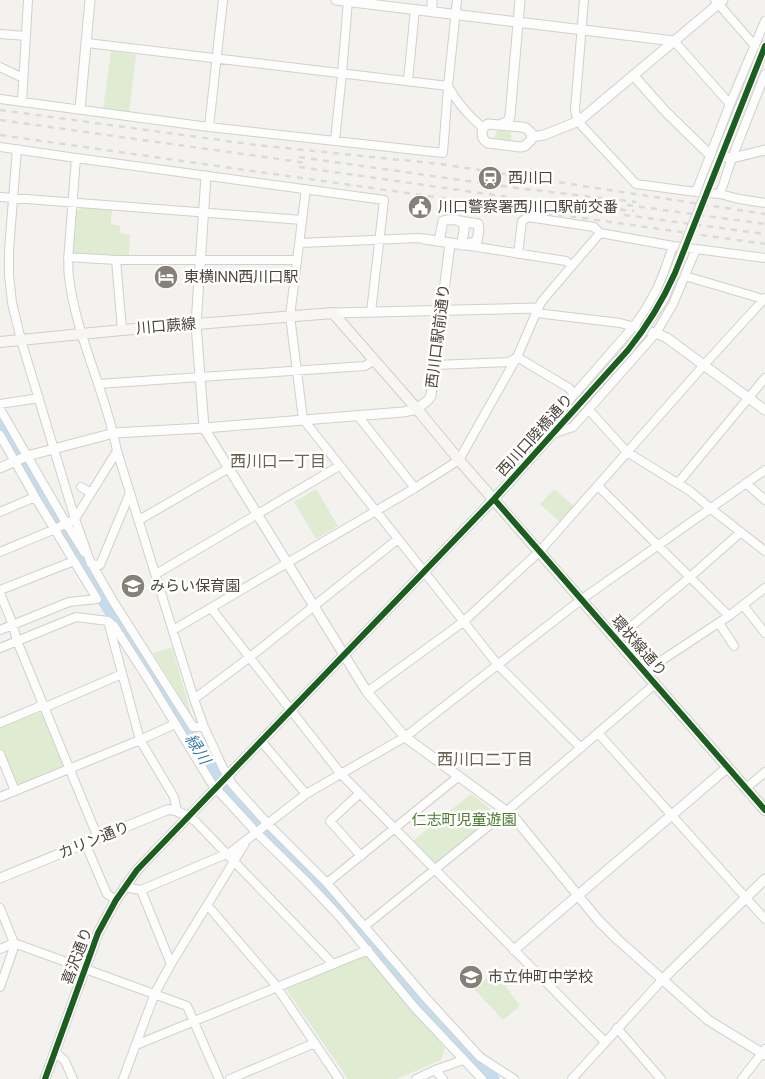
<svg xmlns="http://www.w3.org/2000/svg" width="765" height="1079" viewBox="0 0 765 1079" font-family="'DM Sans','Noto Sans JP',sans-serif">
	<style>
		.green { fill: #e0ecd1 }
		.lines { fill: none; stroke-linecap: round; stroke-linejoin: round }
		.river { stroke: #c3dcee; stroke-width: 15 }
		.minor-casing { stroke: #d1d0cc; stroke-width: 10 }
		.tertiary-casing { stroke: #d1d0cc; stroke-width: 11 }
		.secondary-casing { stroke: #d2cfc6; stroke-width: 12 }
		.minor { stroke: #fdfdfd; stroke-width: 8 }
		.tertiary { stroke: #fdfdfd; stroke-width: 9 }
		.secondary { stroke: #f7f6f2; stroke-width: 10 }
		.rail { stroke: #dbdbdb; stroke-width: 2.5; stroke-dasharray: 6 6; stroke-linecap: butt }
		.tertiary-bridge-casing { stroke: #d1d0cc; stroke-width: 11; stroke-linecap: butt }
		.tertiary-bridge { stroke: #fdfdfd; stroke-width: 9 }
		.cycleway-casing { stroke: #fff; stroke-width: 9 }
		.cycleway { stroke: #1b5e20; stroke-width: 6 }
		.labels { text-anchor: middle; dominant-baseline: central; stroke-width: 5; stroke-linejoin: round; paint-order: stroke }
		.poi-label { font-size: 15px; fill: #4a443a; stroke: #fff; text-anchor: start }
		.street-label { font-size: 15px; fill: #4a443a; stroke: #fff }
		.park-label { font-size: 15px; fill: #4a7a2f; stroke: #fff }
		.neighbourhood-label { font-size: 16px; fill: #6c6252; stroke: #fff }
		.water-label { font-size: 16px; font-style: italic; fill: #387bb1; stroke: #fff }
	</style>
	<rect width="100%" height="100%" fill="#f3f2ef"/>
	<!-- green -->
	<path class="green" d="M 111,51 L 136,55 L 129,112 L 103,109 Z
		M 498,130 L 510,131 C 512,134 512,139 509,142 L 496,141 C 494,138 495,133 498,130 Z
		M 81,208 L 112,210 L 111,224 L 120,226 L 120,233 L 130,235 L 129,255 L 77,255 L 72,251 L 76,212 Z
		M 316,489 L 338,526 L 316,539 L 294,502 Z
		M 554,489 L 574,506 L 560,522 L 540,504 Z
		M 172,647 L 192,717 L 153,653 Z
		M 40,712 L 42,713 L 65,766 L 64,767 L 17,787 L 15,786 L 0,750 L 0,728 Z
		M 471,794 L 493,811 L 492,817 L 437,862 L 432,862 L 413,841 Z
		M 366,956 L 445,1048 L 441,1060 L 397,1079 L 348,1079 L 286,989 Z
		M 494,972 L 503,982 L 520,1006 L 503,1020 L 474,989 Z"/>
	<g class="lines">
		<!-- river -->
		<path class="river" d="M 0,422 C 9,438 17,456 27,472 C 72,547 117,621 164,694 C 185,727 204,762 227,793 L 329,896 L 457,1044 L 492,1079"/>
		<!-- minor casing -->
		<g class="minor-casing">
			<path id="minor" d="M 584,0 L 575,110 L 576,115 L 582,126 L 636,184 L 696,192 L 720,194 L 739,199 L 765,203
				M 715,0 L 755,46
				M 0,34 L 26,36
				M 674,41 L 730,104
				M 87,43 L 448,86
				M 0,67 L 23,78
				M 408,81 L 415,9
				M 448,86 C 457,103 469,116 483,128
				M 0,99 L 209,127 L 443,153 L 448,86 L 457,0
				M 22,102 L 28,0
				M 209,127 L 223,0
				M 335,140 L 342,74 L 348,0
				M 0,147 L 76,158 L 384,200 L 371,312
				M 17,149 L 9,250 L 9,275 L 12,303 L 21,340 L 75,519 L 91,564 L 100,565 L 130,493
				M 76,158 C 74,184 72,209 70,235 C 69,249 67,263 69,277 C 76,337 106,392 117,451 L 194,699 L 204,727 L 223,768 L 232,784 L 267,823 L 327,883 L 426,998 L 480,1057 L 514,1079
				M 306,189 L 290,316 L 303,419 L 498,665 L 581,748
				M 696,192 L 730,104 L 765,21
				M 720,194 L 732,158 L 765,74
				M 0,197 L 302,220
				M 300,243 L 419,238 L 424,239
				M 464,245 L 566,261 L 572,266
				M 518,254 L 522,221 L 528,217 L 594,227 L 600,233
				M 68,257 L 116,260 L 297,260
				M 116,260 L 122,330
				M 685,276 L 753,296 L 765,300
				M 538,308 L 542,301 L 600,233 L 673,246 L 765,258
				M 435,365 L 509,362 L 517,357 L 569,388 L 574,394
				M 98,384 L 365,366 L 374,360
				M 0,404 L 39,398
				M 0,409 L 66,523 L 84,552
				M 589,410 L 627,452 L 690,491 L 710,508 L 765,551
				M 358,416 L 415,488
				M 552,434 L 573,427 L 656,333 L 673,304 L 696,249
				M 552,434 L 558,413 L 634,326 L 645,310 L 657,289 L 664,272 L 673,246
				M 0,435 L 35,497 L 97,599 L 69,602 L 0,630
				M 678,483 L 765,378
				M 746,483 L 765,500
				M 598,486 L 729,616
				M 81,487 L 91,493
				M 0,512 L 35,497
				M 139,520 L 229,468
				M 0,552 L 55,529 L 75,519 L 117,451
				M 90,561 L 113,601 L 193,727 L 204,727
				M 156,574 L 339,466
				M 0,590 L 74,561
				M 0,593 L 13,625 L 17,641 L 98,838
				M 743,605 L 765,633
				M 211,608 L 341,774 L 605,1042
				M 108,621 L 114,626 L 148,679 L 212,784 L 256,832 L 305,880 L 339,916 L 415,1008 L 482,1079
				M 719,623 L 734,646
				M 173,630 L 415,488 L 459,460 L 517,357 L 536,313 L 620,323 L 656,333
				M 616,639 L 690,577 L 741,532
				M 0,648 L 76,617 L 108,621 L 140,740 L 174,797 L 177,811
				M 644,672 L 729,616 L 765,588
				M 367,692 L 463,622 L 540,551 L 704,365 L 765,298
				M 194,699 L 250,657 L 398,539
				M 0,723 L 43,705 L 48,706 L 122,674
				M 598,733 L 765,919
				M 261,741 L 306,794
				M 0,754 L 15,791
				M 746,788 L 765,772
				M 360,793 L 330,821 L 361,856
				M 0,797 L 140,740 L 175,724
				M 188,817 L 195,821 L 333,964
				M 85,843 L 107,894 L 116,900
				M 327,883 L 459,776
				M 124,887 L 141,890 L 231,852 L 306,794 L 405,737 L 582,599 L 765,470
				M 141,890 L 171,964
				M 208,906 L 274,983 L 339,1079
				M 0,908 L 14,943 L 13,950 L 0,987
				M 365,926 L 507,811 L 655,684
				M 0,949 L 14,943 L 187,1006 L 219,1079
				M 617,1028 L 661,1079
				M 136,1045 L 368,950
				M 55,1052 L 65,1061 L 73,1079
				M 435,1070 L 443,1079
				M 123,1079 L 155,993 L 171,964 L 244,845
				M 230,1079 L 315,1043
				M 416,1079 L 435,1070 L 463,1060
				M 572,1079 L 662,980
				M 742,1079 L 765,1049"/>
		</g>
		<!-- tertiary casing -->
		<g class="tertiary-casing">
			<path id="tertiary" d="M 336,0 L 674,41
				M 432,0 L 432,11
				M 633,75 L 665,111 L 710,155 L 732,158 L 765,150
				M 80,109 L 90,0
				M 488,124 L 521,127 L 526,128 L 532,134 L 531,140 L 525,146 L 520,147 L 488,143 C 482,140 481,135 483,128 Z
				M 500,125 L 508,121 L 510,116 L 520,0
				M 532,137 L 544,135 L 579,121 L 723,0
				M 728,137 L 765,46
				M 206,176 L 196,324 L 204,428 L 367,692 L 405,737 L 513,816 L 598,920 L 617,939 L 708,1020 L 765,1055
				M 424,239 L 464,245 L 477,241 L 479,229 L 478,224 L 460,221
				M 439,241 L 443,221 C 448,219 450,220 456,220 C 469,222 463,235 461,245
				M 333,313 L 538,308 L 536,313
				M 656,333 L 667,338 L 765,410
				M 0,468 L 27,456 L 114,433 L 204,428 L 403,412 L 417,409 L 428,400 L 431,396 L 450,243
				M 0,878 L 167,810 C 175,809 181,813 188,817
				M 514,950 L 728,767
				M 662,980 L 765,879
				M 45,1079 L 98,933 L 116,900 L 137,870 L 494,499 L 628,350 L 641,334"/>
		</g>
		<!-- secondary casing -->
		<g class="secondary-casing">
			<path id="secondary" d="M 0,342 L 122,330 L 333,313 L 417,409 L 459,460 L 765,810"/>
		</g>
		<!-- minor -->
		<use href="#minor" class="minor"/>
		<!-- tertiary -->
		<use href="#tertiary" class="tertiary"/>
		<!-- secondary -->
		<use href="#secondary" class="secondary"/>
		<!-- rail -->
		<path class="rail" d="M 0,110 L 256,145 L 440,164 L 765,214
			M 0,120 L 307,163
			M 0,135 L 765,244
			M 299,157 L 517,188 L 636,202
			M 299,167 L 515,198 L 634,211
			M 627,205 L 765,224
			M 624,215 L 765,234"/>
		<!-- tertiary-bridge casing -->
		<g class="tertiary-bridge-casing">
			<path id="tertiary-bridge" d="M 641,334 L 664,298 L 728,137"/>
		</g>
		<!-- tertiary-bridge -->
		<use href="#tertiary-bridge" class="tertiary-bridge"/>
		<!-- cycleway casing -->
		<g class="cycleway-casing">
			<path id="cycleway" d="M 494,499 L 765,810
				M 45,1079 L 98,933 L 116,900 L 137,870 L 494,499 L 628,350 C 648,325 662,302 675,273 L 765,46"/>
		</g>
		<!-- cycleway -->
		<use href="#cycleway" class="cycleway"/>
	</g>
	<!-- icons -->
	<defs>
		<g id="station-disc" transform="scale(1.25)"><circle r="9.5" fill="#858179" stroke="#fff"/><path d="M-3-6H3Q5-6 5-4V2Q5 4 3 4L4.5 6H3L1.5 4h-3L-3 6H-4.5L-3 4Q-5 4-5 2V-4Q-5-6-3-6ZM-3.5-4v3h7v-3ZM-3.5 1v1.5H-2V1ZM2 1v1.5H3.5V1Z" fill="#fff"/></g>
		<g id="civic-disc" transform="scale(1.25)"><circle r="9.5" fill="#858179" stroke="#fff"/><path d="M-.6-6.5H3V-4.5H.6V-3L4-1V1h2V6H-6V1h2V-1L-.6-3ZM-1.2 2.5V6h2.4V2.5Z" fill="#fff"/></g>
		<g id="hotel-disc" transform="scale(1.25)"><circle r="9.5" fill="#858179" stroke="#fff"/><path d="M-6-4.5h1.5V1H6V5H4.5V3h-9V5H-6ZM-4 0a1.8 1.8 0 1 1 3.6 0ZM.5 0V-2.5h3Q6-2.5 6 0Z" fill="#fff"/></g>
		<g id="school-disc" transform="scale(1.25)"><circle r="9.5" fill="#858179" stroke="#fff"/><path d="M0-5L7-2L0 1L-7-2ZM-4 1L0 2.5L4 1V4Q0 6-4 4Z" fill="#fff"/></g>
	</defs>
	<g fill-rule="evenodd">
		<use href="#station-disc" x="490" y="178"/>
		<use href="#civic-disc" x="420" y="207"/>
		<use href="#hotel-disc" x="166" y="277"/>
		<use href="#school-disc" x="133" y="586"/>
		<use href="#school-disc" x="471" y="977"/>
	</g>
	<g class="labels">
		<!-- poi labels -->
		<g class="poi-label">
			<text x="508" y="178">西川口</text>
			<text x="438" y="207">川口警察署西川口駅前交番</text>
			<text x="184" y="277">東横INN西川口駅</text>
			<text x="150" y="586">みらい保育園</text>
			<text x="488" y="977">市立仲町中学校</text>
		</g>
		<!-- street labels -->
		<g class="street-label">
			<text transform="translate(166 326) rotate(-5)">川口蕨線</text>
			<text transform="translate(438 336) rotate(-83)">西川口駅前通り</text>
			<text transform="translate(535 435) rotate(-48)">西川口陸橋通り</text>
			<text transform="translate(639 646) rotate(49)">環状線通り</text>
			<text transform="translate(94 840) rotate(-22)">カリン通り</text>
			<text transform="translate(77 956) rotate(-69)">喜沢通り</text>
		</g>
		<!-- park labels -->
		<g class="park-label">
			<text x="464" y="820">仁志町児童遊園</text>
		</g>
		<!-- neighbourhood labels -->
		<g class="neighbourhood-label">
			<text x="278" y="461">西川口一丁目</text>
			<text x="485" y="759">西川口二丁目</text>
		</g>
		<!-- water labels -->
		<g class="water-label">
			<text transform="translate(198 749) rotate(58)">緑川</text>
		</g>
	</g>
</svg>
